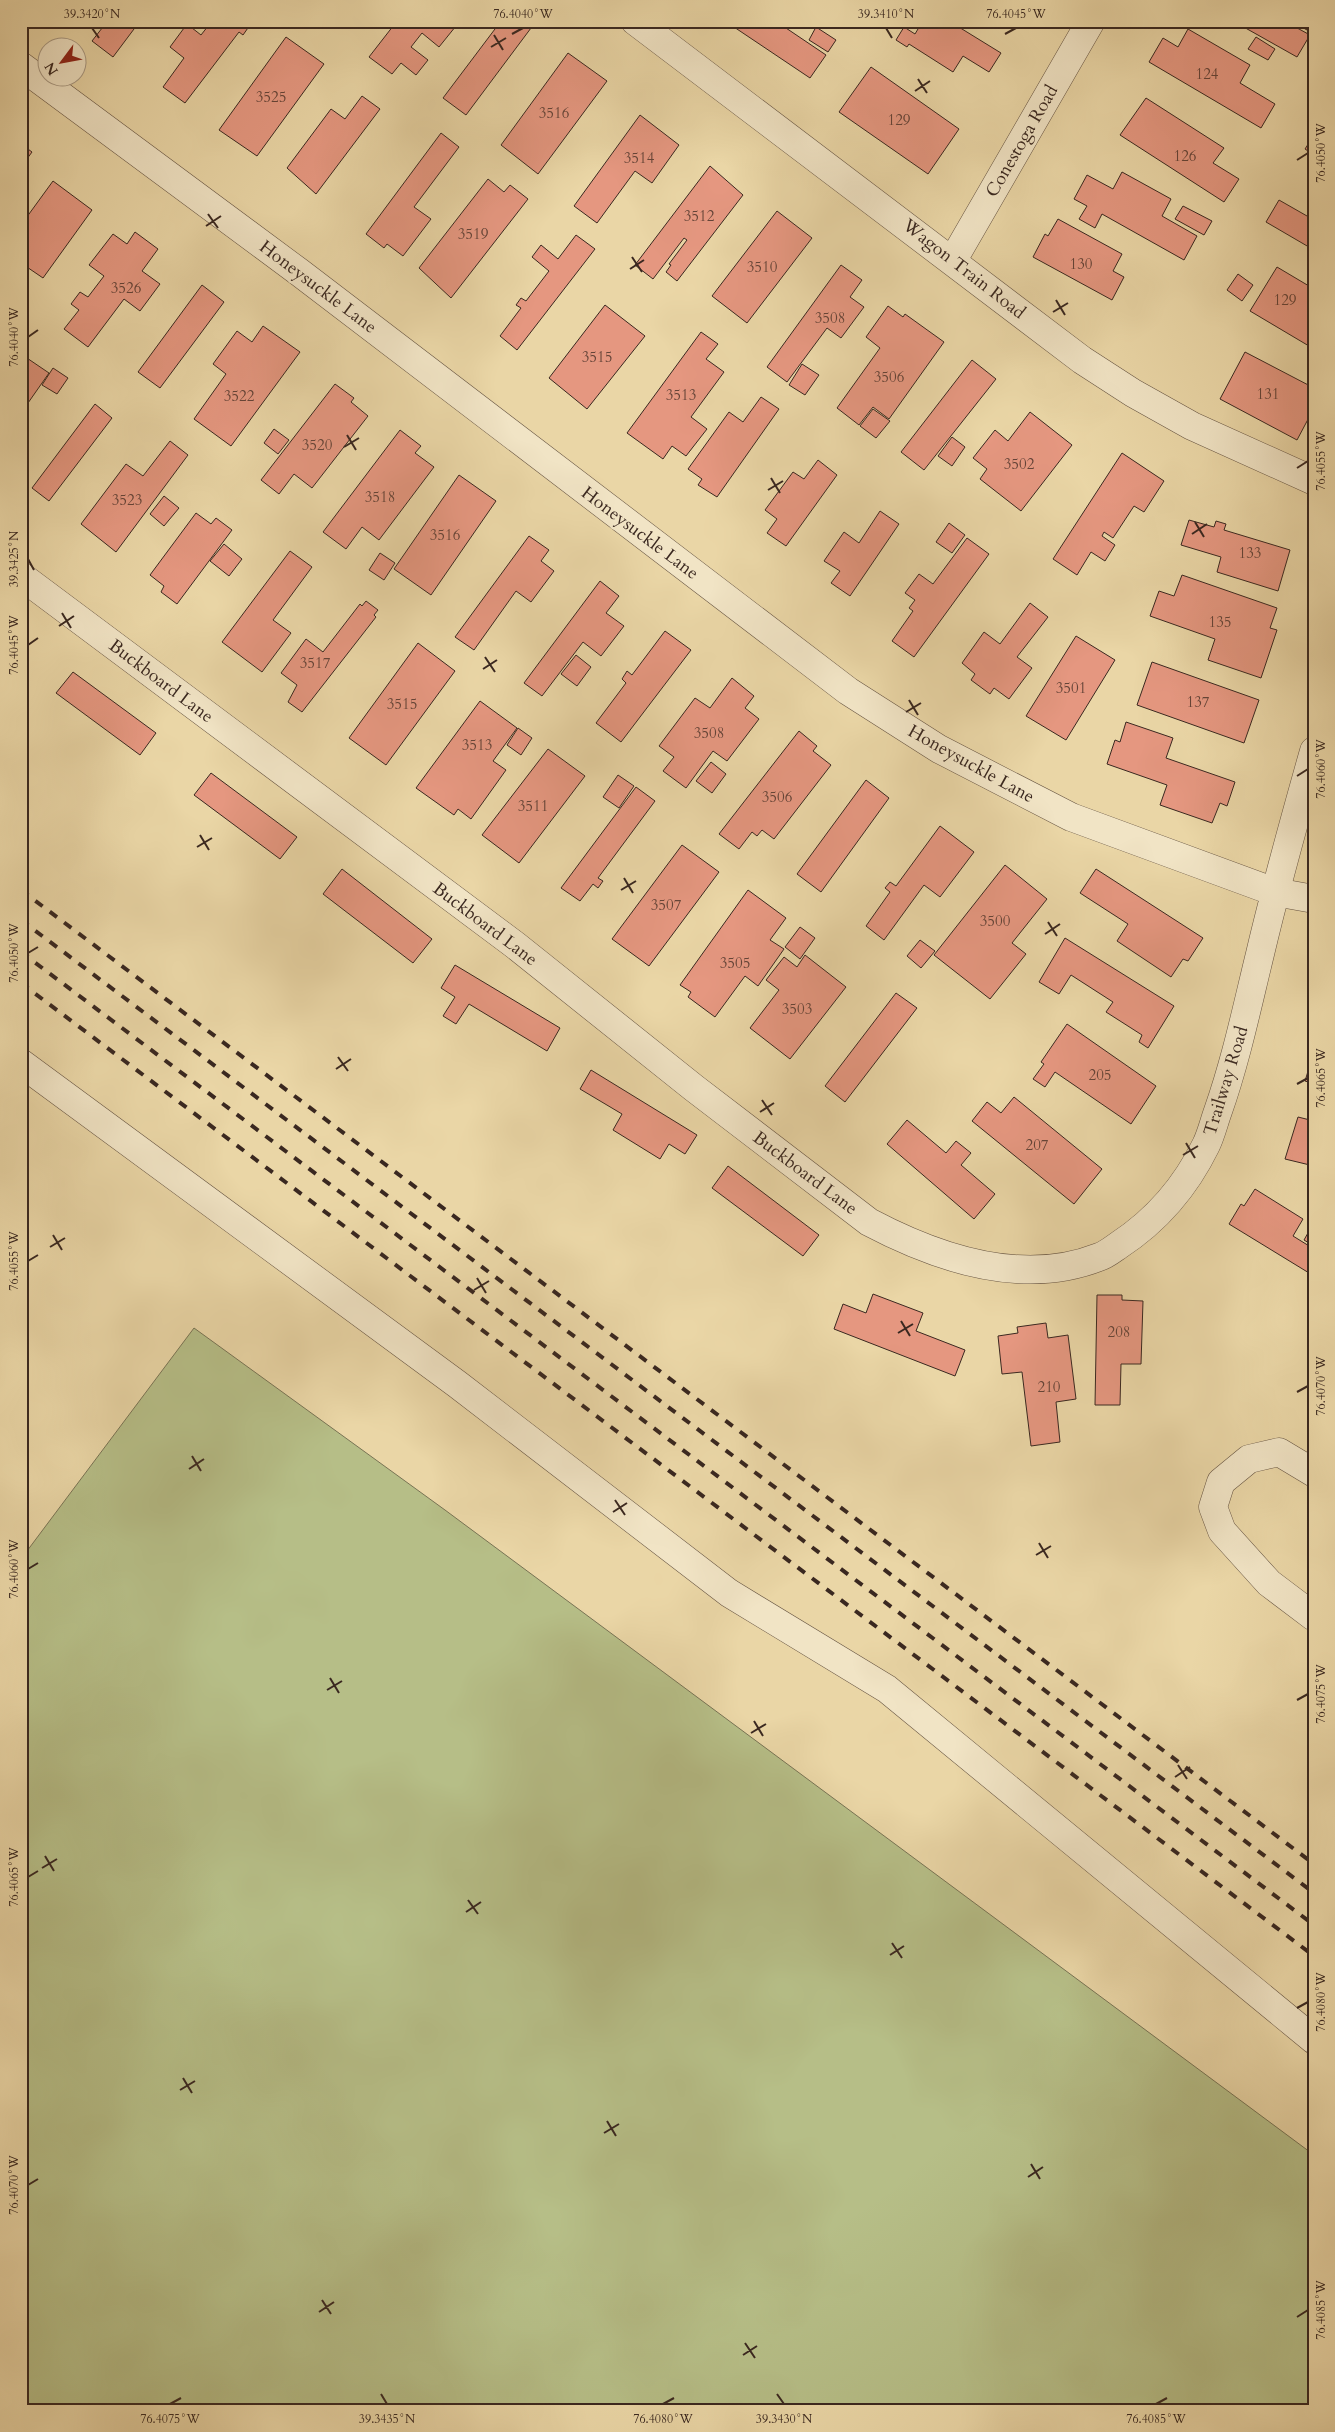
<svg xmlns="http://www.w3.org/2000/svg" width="1335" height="2432" viewBox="0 0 1335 2432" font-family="Cardo,serif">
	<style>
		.green { fill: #b6be87; stroke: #787354 }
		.building { fill: #e59780; stroke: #3a2820 }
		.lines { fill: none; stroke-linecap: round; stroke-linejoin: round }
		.minor-casing { stroke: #665442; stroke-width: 29 }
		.minor { stroke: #f1e4c5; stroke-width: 28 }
		.rail { stroke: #3a2820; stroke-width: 4; stroke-dasharray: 9 9; stroke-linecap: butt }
		.ticks { fill: none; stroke: #3a2820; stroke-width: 2 }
		.labels { text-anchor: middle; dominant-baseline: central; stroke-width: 5; stroke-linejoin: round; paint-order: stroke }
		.number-label { font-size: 15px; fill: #654438 }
		.street-label { font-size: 18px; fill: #3a2820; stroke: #f1e4c5 }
		.neatline { fill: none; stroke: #3a2820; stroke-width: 2 }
		.ticks-label { font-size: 12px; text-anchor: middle; fill: #3a2820 }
	</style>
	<rect width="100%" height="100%" fill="#ead6a6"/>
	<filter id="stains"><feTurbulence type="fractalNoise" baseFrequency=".004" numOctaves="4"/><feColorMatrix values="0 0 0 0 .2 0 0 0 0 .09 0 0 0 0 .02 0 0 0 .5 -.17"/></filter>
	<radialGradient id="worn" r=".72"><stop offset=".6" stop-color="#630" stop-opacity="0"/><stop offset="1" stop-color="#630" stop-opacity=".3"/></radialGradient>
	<!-- green -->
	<path class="green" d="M 194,1328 L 445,1510 L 1314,2155 L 1314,2411 L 21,2411 L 21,1559 Z"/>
	<!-- building -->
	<path class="building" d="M 104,21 L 140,21 L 113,57 L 92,41 L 106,23 Z
		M 212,21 L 248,21 L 250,25 L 243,35 L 239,32 L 185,103 L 163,87 L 184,58 L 170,47 L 187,24 L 201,35 Z
		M 397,21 L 460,21 L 439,47 L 422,33 L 411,47 L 428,60 L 416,75 L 401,63 L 392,74 L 369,57 Z
		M 501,21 L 531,21 L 534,24 L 466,115 L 443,98 Z
		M 725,21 L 787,21 L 783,26 L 826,55 L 810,78 Z
		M 906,21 L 949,21 L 1001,53 L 989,72 L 963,56 L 953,72 L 909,44 L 907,47 L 896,40 L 904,27 L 915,34 L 918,29 Z
		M 1233,21 L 1290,21 L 1288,23 L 1310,35 L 1297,57 Z
		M 1291,21 L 1311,21 L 1307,30 Z
		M 816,27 L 836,40 L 828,52 L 809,40 Z
		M 1188,29 L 1250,65 L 1240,83 L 1275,104 L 1261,128 L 1149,62 L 1163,38 L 1178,47 Z
		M 286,37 L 324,64 L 257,156 L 219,130 Z
		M 1256,37 L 1275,49 L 1268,60 L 1248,49 Z
		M 568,53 L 607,81 L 538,174 L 501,145 Z
		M 871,67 L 959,129 L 928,174 L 839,112 Z
		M 362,96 L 380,109 L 316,194 L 287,168 L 331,109 L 345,119 Z
		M 1146,98 L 1224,148 L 1213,163 L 1239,179 L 1224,202 L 1120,135 Z
		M 640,115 L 679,145 L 652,183 L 635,171 L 597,223 L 574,206 Z
		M 441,133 L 459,147 L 414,207 L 431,219 L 403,256 L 387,244 L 384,248 L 366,234 Z
		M 1314,135 L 1314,155 L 1305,149 Z
		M 21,144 L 32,152 L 21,167 Z
		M 710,166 L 743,195 L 677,281 L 666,272 L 671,265 L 669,264 L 687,240 L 684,238 L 653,279 L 635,265 Z
		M 1122,172 L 1171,199 L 1162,216 L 1197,236 L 1184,260 L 1102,214 L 1095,228 L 1079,219 L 1087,206 L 1074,199 L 1087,175 L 1113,189 Z
		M 488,179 L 504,192 L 510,185 L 528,199 L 451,298 L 419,268 Z
		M 53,181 L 92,210 L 43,278 L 21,263 L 21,225 Z
		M 1279,200 L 1314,220 L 1314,250 L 1266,222 Z
		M 1183,206 L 1212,221 L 1204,235 L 1175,219 Z
		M 777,211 L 812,238 L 747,323 L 712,296 Z
		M 1058,219 L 1122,254 L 1113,271 L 1124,277 L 1112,300 L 1033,257 L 1045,234 L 1048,236 Z
		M 135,232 L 158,249 L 142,271 L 160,284 L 140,311 L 124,299 L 88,347 L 64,329 L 79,310 L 71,304 L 80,292 L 88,297 L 104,276 L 89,265 L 113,234 L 127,244 Z
		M 576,235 L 595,249 L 517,350 L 500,336 L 521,308 L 516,305 L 521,298 L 526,301 L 549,271 L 532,257 L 541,245 L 558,259 Z
		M 841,265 L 862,280 L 850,297 L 864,307 L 841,338 L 827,328 L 787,382 L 767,367 Z
		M 1277,267 L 1314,289 L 1314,349 L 1250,311 Z
		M 1238,274 L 1253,285 L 1242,301 L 1227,290 Z
		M 202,285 L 224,302 L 160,388 L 138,372 Z
		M 605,305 L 645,336 L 587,409 L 549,378 Z
		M 888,306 L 903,317 L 905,314 L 944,342 L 889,419 L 873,407 L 859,425 L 837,408 L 880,348 L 866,337 Z
		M 263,326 L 300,352 L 231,446 L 194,419 L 226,374 L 213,364 L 237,331 L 252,342 Z
		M 701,332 L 718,344 L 706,359 L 724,372 L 691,417 L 707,429 L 686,456 L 672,446 L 663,459 L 627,433 Z
		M 1245,352 L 1314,388 L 1314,408 L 1297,440 L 1220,399 Z
		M 21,354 L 49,373 L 21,413 Z
		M 972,360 L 996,379 L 924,470 L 901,452 Z
		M 802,364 L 819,375 L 805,395 L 789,385 Z
		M 53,368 L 68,378 L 57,394 L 42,385 Z
		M 335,384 L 354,398 L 351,402 L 368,416 L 312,488 L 294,474 L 279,494 L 261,480 Z
		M 761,397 L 779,409 L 717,497 L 698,485 L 702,479 L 688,469 L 729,412 L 743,422 Z
		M 95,404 L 112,418 L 49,501 L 32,488 Z
		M 873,409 L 890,421 L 876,438 L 860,426 Z
		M 1030,412 L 1072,445 L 1021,511 L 980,479 L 987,469 L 973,458 L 995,430 L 1008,441 Z
		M 274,429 L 289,440 L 278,454 L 264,443 Z
		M 400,430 L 421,446 L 415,453 L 434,467 L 379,540 L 362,527 L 346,549 L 323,532 Z
		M 952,437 L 965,447 L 952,466 L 938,456 Z
		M 170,441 L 188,455 L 116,552 L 81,524 L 126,464 L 143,476 Z
		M 1122,453 L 1164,481 L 1144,512 L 1134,506 L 1113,538 L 1104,532 L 1102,536 L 1115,545 L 1105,561 L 1091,552 L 1077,575 L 1053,559 Z
		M 818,460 L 837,475 L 786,546 L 767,533 L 777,519 L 765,510 L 793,472 L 804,479 Z
		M 459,475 L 496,501 L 431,595 L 394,569 Z
		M 164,496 L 179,508 L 164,526 L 150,514 Z
		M 880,511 L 899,524 L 850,596 L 831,583 L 840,571 L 824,561 L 844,532 L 859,543 Z
		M 196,513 L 211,524 L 216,518 L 232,530 L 177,604 L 161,592 L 164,586 L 150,575 Z
		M 1189,520 L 1214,527 L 1216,521 L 1226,524 L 1224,530 L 1290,550 L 1278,591 L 1217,572 L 1221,557 L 1181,545 Z
		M 949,523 L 965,535 L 952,553 L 936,542 Z
		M 529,536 L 549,550 L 541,561 L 554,571 L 531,602 L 516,591 L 474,650 L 455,637 Z
		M 967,538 L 989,554 L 914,657 L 892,641 L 913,611 L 909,608 L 915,600 L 905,593 L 919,574 L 933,584 Z
		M 224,544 L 242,559 L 229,576 L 210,561 Z
		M 290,551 L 312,567 L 273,620 L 291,633 L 262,672 L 222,642 Z
		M 380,553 L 395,563 L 384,580 L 369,570 Z
		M 1182,575 L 1277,608 L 1270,628 L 1277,630 L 1261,678 L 1208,660 L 1215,639 L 1150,616 L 1159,591 L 1174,596 Z
		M 600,581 L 619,596 L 606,613 L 624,626 L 601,656 L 583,642 L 542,696 L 524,683 Z
		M 366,601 L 378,610 L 374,615 L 376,617 L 302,712 L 288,702 L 297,685 L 281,673 L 306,639 L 323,652 L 360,604 L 362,606 Z
		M 1030,603 L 1048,617 L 1017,657 L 1032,668 L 1009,699 L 994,688 L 990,694 L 971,680 L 975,674 L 962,663 L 984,632 L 1000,644 Z
		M 665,631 L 691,650 L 621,742 L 596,723 L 626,683 L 622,679 L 627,671 L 632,675 Z
		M 1076,636 L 1115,660 L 1066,740 L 1026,716 Z
		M 418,643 L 455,671 L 386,765 L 349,738 Z
		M 576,655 L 591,667 L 577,686 L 561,674 Z
		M 1152,662 L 1259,700 L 1244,743 L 1137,705 Z
		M 73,672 L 156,733 L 140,755 L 56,693 Z
		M 732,678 L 754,696 L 745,708 L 759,719 L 727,761 L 713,751 L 686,788 L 663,771 L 674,757 L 659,746 L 695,698 L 710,708 Z
		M 480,701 L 517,728 L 493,761 L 506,770 L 471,819 L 458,809 L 454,815 L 416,788 Z
		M 1126,722 L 1173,738 L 1166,758 L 1235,782 L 1227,806 L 1220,803 L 1212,823 L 1160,805 L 1167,785 L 1107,764 L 1115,740 L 1120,742 Z
		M 518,728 L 532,738 L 521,755 L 507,745 Z
		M 799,731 L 817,746 L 813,751 L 831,765 L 774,839 L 762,830 L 757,836 L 752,832 L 739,849 L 719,834 Z
		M 548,749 L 585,776 L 519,863 L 482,835 Z
		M 711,762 L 726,774 L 712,793 L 696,781 Z
		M 211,773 L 297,837 L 280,859 L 194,795 Z
		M 618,775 L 634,786 L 619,808 L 603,797 Z
		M 866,780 L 889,798 L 821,892 L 797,874 Z
		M 636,787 L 655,801 L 598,878 L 603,881 L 598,888 L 593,884 L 580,901 L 561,888 Z
		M 940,826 L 974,852 L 940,897 L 924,885 L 884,940 L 866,926 L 890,892 L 885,888 L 890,882 L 896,886 Z
		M 682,845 L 719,872 L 649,966 L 612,939 Z
		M 1005,865 L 1047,899 L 1012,943 L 1026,954 L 990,999 L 934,955 Z
		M 342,869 L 432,939 L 413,963 L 323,894 Z
		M 1096,869 L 1203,938 L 1188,961 L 1183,959 L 1171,977 L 1117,941 L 1128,924 L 1080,893 Z
		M 748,890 L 786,918 L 770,940 L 784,949 L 758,986 L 745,976 L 715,1017 L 688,997 L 691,992 L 680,985 Z
		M 800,927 L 815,938 L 800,959 L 785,947 Z
		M 1065,938 L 1174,1006 L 1148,1048 L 1139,1042 L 1142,1035 L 1106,1012 L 1113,1002 L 1071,975 L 1059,994 L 1039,982 Z
		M 920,940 L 935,951 L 921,968 L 907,956 Z
		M 805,955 L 846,987 L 790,1059 L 750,1028 L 779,990 L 766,980 L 784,957 L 797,967 Z
		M 455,965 L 560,1028 L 547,1051 L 469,1004 L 456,1024 L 443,1016 L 455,997 L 441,988 Z
		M 896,993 L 917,1008 L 845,1102 L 825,1086 Z
		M 1067,1024 L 1156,1086 L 1131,1124 L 1055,1072 L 1045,1087 L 1033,1079 L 1044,1064 L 1041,1062 Z
		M 1313,1055 L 1314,1055 L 1314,1084 L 1305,1081 Z
		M 591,1070 L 697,1135 L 685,1154 L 669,1144 L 660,1159 L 613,1130 L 622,1114 L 580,1089 Z
		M 1014,1097 L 1102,1169 L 1074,1204 L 972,1121 L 987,1102 L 1001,1113 Z
		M 1298,1117 L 1314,1121 L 1314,1166 L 1285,1159 Z
		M 907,1120 L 946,1153 L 956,1141 L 971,1153 L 961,1165 L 995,1194 L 974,1219 L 887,1144 Z
		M 728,1166 L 819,1235 L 803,1256 L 712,1188 Z
		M 1255,1189 L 1303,1219 L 1293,1236 L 1314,1249 L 1314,1276 L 1229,1224 L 1241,1204 L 1244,1206 Z
		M 1313,1224 L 1314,1225 L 1314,1246 L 1304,1240 Z
		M 873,1294 L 923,1313 L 916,1331 L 965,1350 L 955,1376 L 834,1329 L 843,1304 L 866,1313 Z
		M 1097,1295 L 1122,1295 L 1122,1300 L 1143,1301 L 1141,1364 L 1121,1364 L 1120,1405 L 1095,1405 Z
		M 1046,1323 L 1048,1338 L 1068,1335 L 1076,1399 L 1056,1402 L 1060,1442 L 1031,1446 L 1022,1372 L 1002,1374 L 998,1336 L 1018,1333 L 1017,1327 Z"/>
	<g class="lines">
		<!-- minor casing -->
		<g class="minor-casing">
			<path id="minor" d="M 635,21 L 1082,360 L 1133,393 L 1192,426 L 1314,481
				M 21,66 L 299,272 L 848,691 L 939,749 L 1071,817 L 1275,892 L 1314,899
				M 953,260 L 1091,21
				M 21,576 L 515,945 L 694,1088 L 869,1222 C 937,1258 1023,1287 1099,1257 C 1106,1255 1113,1249 1119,1245 C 1157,1220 1186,1186 1206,1145 C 1211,1135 1214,1122 1218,1111 C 1236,1060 1247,1007 1260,954 C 1276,886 1295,818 1314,751
				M 21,1063 L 457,1384 L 729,1593 L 887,1689 L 1314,2040
				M 1314,1473 L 1279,1452 L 1249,1459 L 1221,1482 L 1213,1507 L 1222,1531 L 1269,1583 L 1314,1617"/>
		</g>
		<!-- minor -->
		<use href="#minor" class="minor"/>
		<!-- rail -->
		<path class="rail" d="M 21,890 L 1314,1864
			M 21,920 L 1314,1893
			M 21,952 L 1314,1925
			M 21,983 L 1314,1956"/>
	</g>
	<!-- ticks -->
	<path class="ticks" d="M 92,28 L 99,38M 886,28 L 892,38M 512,34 L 523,28M 1005,34 L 1016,28M 494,35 L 503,50M 491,47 L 506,38M 918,79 L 927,93M 915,91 L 930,81M 1297,160 L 1308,153M 208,214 L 218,228M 206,226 L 221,216M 632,257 L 642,272M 630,269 L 644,260M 1056,300 L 1065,315M 1053,312 L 1068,303M 28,337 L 38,330M 347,435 L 356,450M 344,447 L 359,438M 1297,468 L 1308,461M 771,478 L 780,493M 768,490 L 783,481M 1195,522 L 1204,537M 1192,534 L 1207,524M 28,559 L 34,570M 62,613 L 71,628M 59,626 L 74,616M 28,645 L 38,638M 485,657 L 495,672M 483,669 L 497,660M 909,700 L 918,715M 906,712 L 921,703M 1297,776 L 1308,769M 200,835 L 209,850M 197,847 L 212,838M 624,878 L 633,893M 621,890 L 636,881M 1048,922 L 1057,936M 1045,934 L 1060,924M 28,953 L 38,947M 338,1057 L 348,1071M 336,1069 L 351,1059M 1297,1084 L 1308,1078M 762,1100 L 772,1115M 760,1112 L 774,1103M 1186,1143 L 1195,1158M 1183,1155 L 1198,1146M 53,1235 L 62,1250M 50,1247 L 65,1238M 28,1261 L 38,1255M 477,1278 L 486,1293M 474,1290 L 489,1281M 901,1321 L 910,1336M 898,1333 L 913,1324M 1297,1392 L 1308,1386M 192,1456 L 201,1471M 189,1469 L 204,1459M 615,1500 L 625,1515M 613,1512 L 627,1503M 1039,1543 L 1048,1558M 1036,1555 L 1051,1546M 28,1569 L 38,1563M 330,1678 L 339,1693M 327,1690 L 342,1681M 1297,1700 L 1308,1694M 754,1721 L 763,1736M 751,1733 L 766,1724M 1178,1765 L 1187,1779M 1175,1777 L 1190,1767M 45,1856 L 54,1871M 42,1868 L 57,1859M 28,1877 L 38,1871M 468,1900 L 478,1914M 466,1912 L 481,1902M 892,1943 L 902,1958M 890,1955 L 904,1946M 1297,2008 L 1308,2002M 183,2078 L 192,2093M 180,2090 L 195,2081M 607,2121 L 616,2136M 604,2133 L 619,2124M 1031,2164 L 1040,2179M 1028,2177 L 1043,2167M 28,2185 L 38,2179M 322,2300 L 331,2314M 319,2312 L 334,2302M 1297,2317 L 1308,2310M 745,2343 L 755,2358M 743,2355 L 757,2346M 381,2394 L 387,2404M 777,2394 L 784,2404M 170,2404 L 181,2398M 663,2404 L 674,2398M 1156,2404 L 1167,2398"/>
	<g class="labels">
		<!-- number labels -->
		<g class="number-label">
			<text x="1207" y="74">124</text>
			<text x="271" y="97">3525</text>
			<text x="554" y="113">3516</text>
			<text x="899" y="120">129</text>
			<text x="1185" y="156">126</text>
			<text x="639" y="158">3514</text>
			<text x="699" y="216">3512</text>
			<text x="473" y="234">3519</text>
			<text x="1081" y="264">130</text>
			<text x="762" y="267">3510</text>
			<text x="126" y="288">3526</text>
			<text x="1285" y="300">129</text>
			<text x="830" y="318">3508</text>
			<text x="597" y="357">3515</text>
			<text x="889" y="377">3506</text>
			<text x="1268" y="394">131</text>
			<text x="681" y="395">3513</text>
			<text x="239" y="396">3522</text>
			<text x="317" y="445">3520</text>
			<text x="1019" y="464">3502</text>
			<text x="380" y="497">3518</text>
			<text x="127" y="500">3523</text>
			<text x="445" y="535">3516</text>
			<text x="1250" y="553">133</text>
			<text x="1220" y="622">135</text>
			<text x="315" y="663">3517</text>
			<text x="1071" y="688">3501</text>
			<text x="1198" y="702">137</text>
			<text x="402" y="704">3515</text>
			<text x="709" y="733">3508</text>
			<text x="477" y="745">3513</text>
			<text x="777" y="797">3506</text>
			<text x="533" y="806">3511</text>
			<text x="666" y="905">3507</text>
			<text x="995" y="921">3500</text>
			<text x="735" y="963">3505</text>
			<text x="797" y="1009">3503</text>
			<text x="1100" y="1075">205</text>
			<text x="1037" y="1145">207</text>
			<text x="1119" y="1332">208</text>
			<text x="1049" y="1387">210</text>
		</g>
		<!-- street labels -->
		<g class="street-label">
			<text transform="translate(1022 141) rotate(-60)">Conestoga Road</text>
			<text transform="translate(964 269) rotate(38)">Wagon Train Road</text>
			<text transform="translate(318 287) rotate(37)">Honeysuckle Lane</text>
			<text transform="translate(640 533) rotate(37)">Honeysuckle Lane</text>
			<text transform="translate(161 681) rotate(37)">Buckboard Lane</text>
			<text transform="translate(971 764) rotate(29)">Honeysuckle Lane</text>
			<text transform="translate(485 924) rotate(37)">Buckboard Lane</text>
			<text transform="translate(1226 1081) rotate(-73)">Trailway Road</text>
			<text transform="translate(805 1173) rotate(37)">Buckboard Lane</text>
		</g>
	</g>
	<!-- margin -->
	<rect width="1335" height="2432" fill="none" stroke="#ead6a6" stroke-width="55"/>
	<!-- north arrow -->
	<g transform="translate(62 62) rotate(238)"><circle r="24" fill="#f1e4c5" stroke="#a89983"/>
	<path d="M0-4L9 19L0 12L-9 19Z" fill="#8f2418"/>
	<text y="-8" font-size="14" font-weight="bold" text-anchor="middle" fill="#3a2820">N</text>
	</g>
	<rect x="28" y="28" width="1280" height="2376" class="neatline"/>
	<g class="ticks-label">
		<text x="92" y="18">39.3420°N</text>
		<text x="523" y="18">76.4040°W</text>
		<text x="886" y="18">39.3410°N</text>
		<text x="1016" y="18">76.4045°W</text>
		<text transform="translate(1321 153) rotate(-90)" y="4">76.4050°W</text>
		<text transform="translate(14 337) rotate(-90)" y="4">76.4040°W</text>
		<text transform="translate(1321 461) rotate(-90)" y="4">76.4055°W</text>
		<text transform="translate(14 559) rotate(-90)" y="4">39.3425°N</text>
		<text transform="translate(14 645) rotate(-90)" y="4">76.4045°W</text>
		<text transform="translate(1321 769) rotate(-90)" y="4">76.4060°W</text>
		<text transform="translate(14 953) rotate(-90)" y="4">76.4050°W</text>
		<text transform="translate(1321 1078) rotate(-90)" y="4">76.4065°W</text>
		<text transform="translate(14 1261) rotate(-90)" y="4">76.4055°W</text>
		<text transform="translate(1321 1386) rotate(-90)" y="4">76.4070°W</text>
		<text transform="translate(14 1569) rotate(-90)" y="4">76.4060°W</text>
		<text transform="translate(1321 1694) rotate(-90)" y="4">76.4075°W</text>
		<text transform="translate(14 1877) rotate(-90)" y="4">76.4065°W</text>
		<text transform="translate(1321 2002) rotate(-90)" y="4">76.4080°W</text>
		<text transform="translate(14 2185) rotate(-90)" y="4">76.4070°W</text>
		<text transform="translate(1321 2310) rotate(-90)" y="4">76.4085°W</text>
		<text x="170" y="2423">76.4075°W</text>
		<text x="387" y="2423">39.3435°N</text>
		<text x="663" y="2423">76.4080°W</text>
		<text x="784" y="2423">39.3430°N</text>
		<text x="1156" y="2423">76.4085°W</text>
	</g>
	<rect width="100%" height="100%" filter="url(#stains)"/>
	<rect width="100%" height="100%" fill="url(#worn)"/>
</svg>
